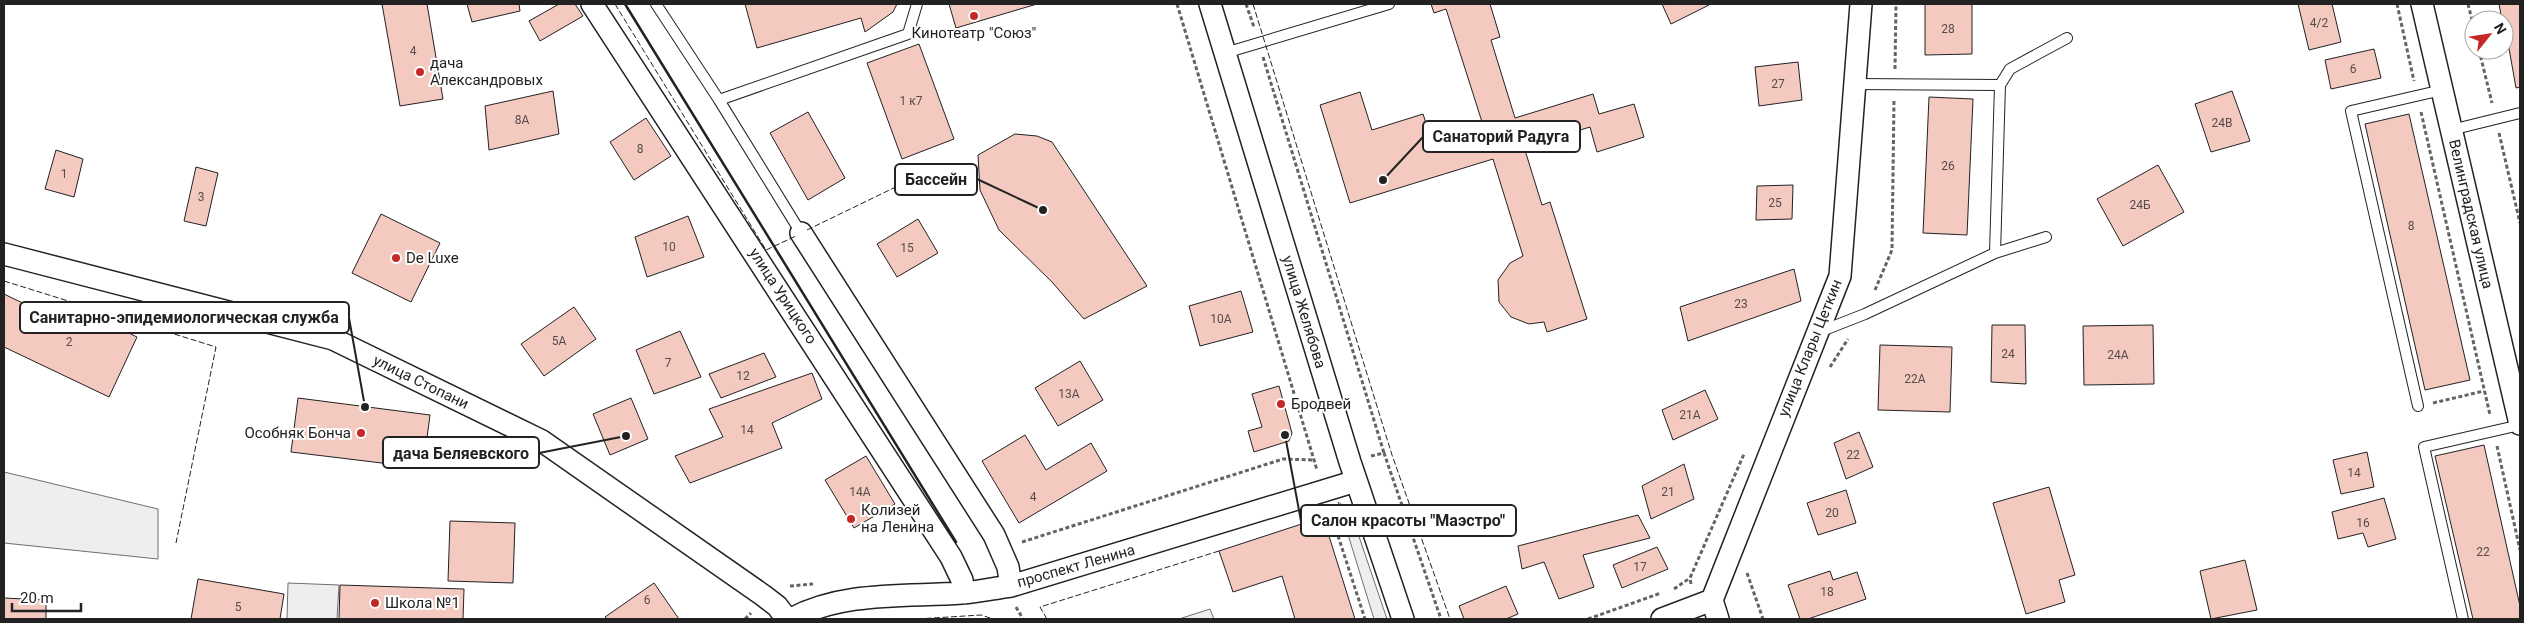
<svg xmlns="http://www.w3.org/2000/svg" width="2524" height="623" viewBox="0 0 2524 623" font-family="Roboto,sans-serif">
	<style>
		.green { fill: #eee; stroke: #6f6f6f }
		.building { fill: #f3c9c0; stroke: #222 }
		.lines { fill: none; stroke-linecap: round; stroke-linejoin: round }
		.lane-casing { stroke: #222; stroke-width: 12 }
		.street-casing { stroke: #222; stroke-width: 24 }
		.path { stroke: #646464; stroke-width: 3; stroke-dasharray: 4 2.5; stroke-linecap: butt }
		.lane { stroke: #fff; stroke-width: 10 }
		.street { stroke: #fff; stroke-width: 21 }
		.fence { stroke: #222; stroke-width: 1; stroke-dasharray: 6 2.5; stroke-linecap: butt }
		.wall { stroke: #222; stroke-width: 2.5 }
		.poi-dot { fill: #c62828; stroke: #fff; stroke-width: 2 }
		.labels { text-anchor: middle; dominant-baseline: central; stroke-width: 4; stroke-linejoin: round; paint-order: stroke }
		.number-label { font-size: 12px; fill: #564c4a }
		.poi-label { font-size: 15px; fill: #222; stroke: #fff; text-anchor: start }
		.street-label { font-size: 15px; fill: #222; stroke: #fff }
		.leader { fill: none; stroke: #222; stroke-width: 2 }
		.callout-dot { fill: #222; stroke: #fff; stroke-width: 2 }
		.callout { fill: #fff; stroke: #222; stroke-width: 2 }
		.callout-label { font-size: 16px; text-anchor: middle; font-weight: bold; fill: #222 }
	</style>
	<rect width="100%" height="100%" fill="#fff"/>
	<!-- green -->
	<path class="green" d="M 4,472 L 158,509 L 158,559 L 4,543 Z
		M 1338,502 L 1350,510 L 1387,619 L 1374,619 Z
		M 288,583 L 339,585 L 337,619 L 287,619 Z
		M 1210,609 L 1214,619 L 1179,619 Z"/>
	<!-- building -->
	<path class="building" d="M 382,4 L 427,4 L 443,99 L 400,106 Z
		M 467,4 L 519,4 L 520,11 L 472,22 Z
		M 559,4 L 575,4 L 583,16 L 540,41 L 529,21 Z
		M 745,4 L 897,4 L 893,12 L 865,32 L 861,18 L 757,48 Z
		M 949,4 L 1037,4 L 956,28 Z
		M 1431,4 L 1490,4 L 1500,37 L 1491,40 L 1515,118 L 1593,94 L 1599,114 L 1634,104 L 1644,137 L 1597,152 L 1590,127 L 1524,147 L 1542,205 L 1550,202 L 1587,319 L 1547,332 L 1544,322 L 1529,324 L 1511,317 L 1499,302 L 1498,280 L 1510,263 L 1523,256 L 1493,159 L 1350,203 L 1320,105 L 1360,92 L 1372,130 L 1423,114 L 1432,141 L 1483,125 L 1446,9 L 1434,13 Z
		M 1662,4 L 1709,4 L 1709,5 L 1671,24 Z
		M 1925,4 L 1972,4 L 1972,54 L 1925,55 Z
		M 2298,4 L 2332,4 L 2341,42 L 2309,50 Z
		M 2499,4 L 2520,4 L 2520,87 L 2516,88 L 2504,20 L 2502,20 Z
		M 919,44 L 954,139 L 902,159 L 867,63 Z
		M 2374,49 L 2381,78 L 2331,89 L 2325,60 Z
		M 1798,62 L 1802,100 L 1759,106 L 1755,67 Z
		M 553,91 L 559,134 L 489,150 L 485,106 Z
		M 2232,91 L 2250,141 L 2211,152 L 2195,104 Z
		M 1929,97 L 1973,99 L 1967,235 L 1923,233 Z
		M 808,112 L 845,178 L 808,200 L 770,133 Z
		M 2409,114 L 2470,380 L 2425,390 L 2365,124 Z
		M 646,118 L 671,156 L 634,180 L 610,142 Z
		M 1015,134 L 1037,136 L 1052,142 L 1147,286 L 1084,319 L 1052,282 L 999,230 L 980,190 L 978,155 Z
		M 56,150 L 83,159 L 74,197 L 45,189 Z
		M 2158,165 L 2184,212 L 2123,246 L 2097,199 Z
		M 196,167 L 218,173 L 206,226 L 184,221 Z
		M 1793,185 L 1792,219 L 1756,220 L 1757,186 Z
		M 381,214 L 440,243 L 411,302 L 352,273 Z
		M 688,216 L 704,257 L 647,277 L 635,237 Z
		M 918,219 L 938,253 L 897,277 L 877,244 Z
		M 1794,269 L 1801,301 L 1688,341 L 1680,307 Z
		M 1241,291 L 1253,332 L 1200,346 L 1189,306 Z
		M 4,294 L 35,309 L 39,302 L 73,319 L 78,308 L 137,337 L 109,397 L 4,347 Z
		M 574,307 L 596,339 L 544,376 L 521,344 Z
		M 1992,325 L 2025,325 L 2026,384 L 1991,382 Z
		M 2153,325 L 2154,384 L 2084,385 L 2083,326 Z
		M 680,331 L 701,377 L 654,394 L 636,350 Z
		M 1880,345 L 1952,347 L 1950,412 L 1878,410 Z
		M 764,353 L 776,377 L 721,398 L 709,374 Z
		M 1080,361 L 1103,400 L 1058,426 L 1035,388 Z
		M 812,373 L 822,399 L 772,423 L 782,448 L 690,483 L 675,456 L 723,437 L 709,409 Z
		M 1279,386 L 1292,433 L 1289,441 L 1254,452 L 1248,431 L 1262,427 L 1252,394 Z
		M 1705,390 L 1718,419 L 1673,440 L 1662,410 Z
		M 298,398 L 430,415 L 423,468 L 291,452 Z
		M 631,398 L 648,439 L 610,455 L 593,414 Z
		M 1859,432 L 1873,467 L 1846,479 L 1834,443 Z
		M 1025,435 L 1046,470 L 1091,443 L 1107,471 L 1019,523 L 982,461 Z
		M 2484,445 L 2520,606 L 2520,619 L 2473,619 L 2435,456 Z
		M 2367,452 L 2374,487 L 2341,494 L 2333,460 Z
		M 866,456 L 895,504 L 854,528 L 825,480 Z
		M 1684,464 L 1694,499 L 1651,519 L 1642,486 Z
		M 2049,487 L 2075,575 L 2059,580 L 2065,602 L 2026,614 L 1993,503 Z
		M 1846,490 L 1856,523 L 1818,535 L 1807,503 Z
		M 2384,498 L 2396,539 L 2368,547 L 2363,533 L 2338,539 L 2332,512 Z
		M 1638,515 L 1650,538 L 1583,555 L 1594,587 L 1559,599 L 1544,562 L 1522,569 L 1518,546 Z
		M 1323,517 L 1355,619 L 1295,619 L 1282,576 L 1233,592 L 1219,551 Z
		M 450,521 L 515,523 L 513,583 L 448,581 Z
		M 1657,547 L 1668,569 L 1622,588 L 1613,565 Z
		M 2245,560 L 2257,610 L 2211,619 L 2200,571 Z
		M 1830,571 L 1833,580 L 1857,572 L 1866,599 L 1808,619 L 1800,619 L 1788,585 Z
		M 198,579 L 284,594 L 280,619 L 191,619 Z
		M 654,583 L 679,619 L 607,619 L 605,617 Z
		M 340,585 L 464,589 L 463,619 L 339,619 Z
		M 1506,586 L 1518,614 L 1506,619 L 1464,619 L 1459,606 Z
		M 4,598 L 46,600 L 46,619 L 4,619 Z"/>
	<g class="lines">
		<!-- lane casing -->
		<g class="lane-casing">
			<path id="lane" d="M 656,4 L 719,100 L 801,233
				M 1225,53 L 1389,4
				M 1853,84 L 2000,85
				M 719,100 L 908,34 L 917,4
				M 2451,130 L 2520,113
				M 1995,253 L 2000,85 L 2010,69 L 2067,38
				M 1819,332 L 1865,314 L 1995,253 L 2046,237
				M 2418,406 L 2351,111 L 2442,90
				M 2463,619 L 2424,447 L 2520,425"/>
		</g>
		<!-- street casing -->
		<g class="street-casing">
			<path id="street" d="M 592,4 L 951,557 L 962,580 L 964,593
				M 1210,4 L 1350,462 L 1403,619
				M 2422,4 L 2520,424
				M 801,233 L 994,535 L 1008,567 L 1011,586
				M 4,254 L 333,339 L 542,441 L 764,596 L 777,606 L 787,619
				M 791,619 C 844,591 904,597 962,593 C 979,592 995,588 1011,586 L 1356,481
				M 1662,619 L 1712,600
				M 1718,619 L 1712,600 L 1840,276 L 1861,4"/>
		</g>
		<!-- path -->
		<path class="path" d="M 1177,4 L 1317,470
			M 1246,4 L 1254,27
			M 2397,4 L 2414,81
			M 2468,4 L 2474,28
			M 2479,50 L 2492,103
			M 1263,57 L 1384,453
			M 1895,69 L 1896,4
			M 2421,112 L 2490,415
			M 2499,133 L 2520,223
			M 1875,290 L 1892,250 L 1894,100
			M 1830,367 L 1848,339
			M 2433,403 L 2484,391
			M 2497,446 L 2520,550
			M 1371,456 L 1384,453 L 1441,619
			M 1330,511 L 1365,619
			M 1022,542 L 1283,459 L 1314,460
			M 1747,573 L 1763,619
			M 1691,584 L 1690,578 L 1744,454
			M 790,586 L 813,584
			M 1674,589 L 1690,578
			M 1016,607 L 1023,619
			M 745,619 L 751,613
			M 1588,619 L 1661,593"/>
		<!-- lane -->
		<use href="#lane" class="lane"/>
		<!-- street -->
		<use href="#street" class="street"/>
		<!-- fence -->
		<path class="fence" d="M 615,4 L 766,250 L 796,236
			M 1253,4 L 1392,455 L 1450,619
			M 807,230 L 939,166
			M 4,281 L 216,347 L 176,543
			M 917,619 L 981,615 L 993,619
			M 1047,619 L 1040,607 L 1219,551"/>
		<!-- wall -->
		<path class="wall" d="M 625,4 L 956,542"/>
	</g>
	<!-- markers -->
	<g class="poi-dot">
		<circle cx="974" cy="16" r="5"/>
		<circle cx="420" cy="72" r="5"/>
		<circle cx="396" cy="258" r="5"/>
		<circle cx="1281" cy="404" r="5"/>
		<circle cx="361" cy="433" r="5"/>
		<circle cx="851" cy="519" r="5"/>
		<circle cx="375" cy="603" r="5"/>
	</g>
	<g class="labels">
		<!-- number labels -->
		<g class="number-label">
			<text x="2319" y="23">4/2</text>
			<text x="1948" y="29">28</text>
			<text x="413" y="51">4</text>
			<text x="2353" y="69">6</text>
			<text x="1778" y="84">27</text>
			<text x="911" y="101">1 к7</text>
			<text x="522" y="120">8А</text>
			<text x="2222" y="123">24В</text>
			<text x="640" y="149">8</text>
			<text x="1948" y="166">26</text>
			<text x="64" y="174">1</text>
			<text x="201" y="197">3</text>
			<text x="1775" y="203">25</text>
			<text x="2140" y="205">24Б</text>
			<text x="2411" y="226">8</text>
			<text x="669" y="247">10</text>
			<text x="907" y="248">15</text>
			<text x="1741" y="304">23</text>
			<text x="1221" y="319">10А</text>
			<text x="559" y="341">5А</text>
			<text x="69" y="342">2</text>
			<text x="2008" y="354">24</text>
			<text x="2118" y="355">24А</text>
			<text x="668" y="363">7</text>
			<text x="743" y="376">12</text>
			<text x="1915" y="379">22А</text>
			<text x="1069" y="394">13А</text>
			<text x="1690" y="415">21А</text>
			<text x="747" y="430">14</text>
			<text x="1853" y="455">22</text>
			<text x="2354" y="473">14</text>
			<text x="860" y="492">14А</text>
			<text x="1668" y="492">21</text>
			<text x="1033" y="497">4</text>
			<text x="1832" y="513">20</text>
			<text x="2363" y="523">16</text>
			<text x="2483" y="552">22</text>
			<text x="1640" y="567">17</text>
			<text x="1827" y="592">18</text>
			<text x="647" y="600">6</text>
			<text x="238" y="607">5</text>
		</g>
		<!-- poi labels -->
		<g class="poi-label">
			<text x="974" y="33" text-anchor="middle">Кинотеатр "Союз"</text>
			<text x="430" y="63">дача<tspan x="430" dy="17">Александровых</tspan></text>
			<text x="406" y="258">De Luxe</text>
			<text x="1291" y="404">Бродвей</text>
			<text x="351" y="433" text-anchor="end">Особняк Бонча</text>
			<text x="861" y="510">Колизей<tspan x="861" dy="17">на Ленина</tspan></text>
			<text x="385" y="603">Школа №1</text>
		</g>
		<!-- street labels -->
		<g class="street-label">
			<text transform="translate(2471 214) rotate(77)">Велинградская улица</text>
			<text transform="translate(783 296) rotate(57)">улица Урицкого</text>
			<text transform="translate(1304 312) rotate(73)">улица Желябова</text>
			<text transform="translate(1810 348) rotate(-68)">улица Клары Цеткин</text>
			<text transform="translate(421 382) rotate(26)">улица Стопани</text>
			<text transform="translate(1076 566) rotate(-16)">проспект Ленина</text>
		</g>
	</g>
	<!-- callouts -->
	<path class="leader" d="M1383 180L1423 137M1043 210L977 179M365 407L349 318M626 436L539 453M1285 435L1301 521"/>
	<g class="callout-dot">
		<circle cx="1383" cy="180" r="5"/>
		<circle cx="1043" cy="210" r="5"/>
		<circle cx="365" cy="407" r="5"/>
		<circle cx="626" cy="436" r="5"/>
		<circle cx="1285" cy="435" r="5"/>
	</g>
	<g class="callout">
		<rect x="1423" y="121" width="157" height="31" rx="5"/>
		<rect x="895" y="164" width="82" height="31" rx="5"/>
		<rect x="20" y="302" width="329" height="31" rx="5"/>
		<rect x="383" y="437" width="156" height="31" rx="5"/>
		<rect x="1301" y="505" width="215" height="31" rx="5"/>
	</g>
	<g class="callout-label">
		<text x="1501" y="142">Cанаторий Радуга</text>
		<text x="936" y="185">Бассейн</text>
		<text x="184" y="323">Санитарно-эпидемиологическая служба</text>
		<text x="461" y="459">дача Беляевского</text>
		<text x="1408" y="526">Салон красоты "Маэстро"</text>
	</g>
	<!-- border -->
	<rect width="2524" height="623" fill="none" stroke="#222222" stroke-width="10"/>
	<!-- north arrow -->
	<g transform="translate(2489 35) rotate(60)"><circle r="24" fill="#ffffff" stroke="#a7a7a7"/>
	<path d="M0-4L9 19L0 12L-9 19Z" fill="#c62828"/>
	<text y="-8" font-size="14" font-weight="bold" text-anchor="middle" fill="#222222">N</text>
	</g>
	<!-- scale -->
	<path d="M12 603v8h69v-8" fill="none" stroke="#222222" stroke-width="2.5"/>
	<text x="20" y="603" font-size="15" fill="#222222" stroke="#ffffff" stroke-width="4" paint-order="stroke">20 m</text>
</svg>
